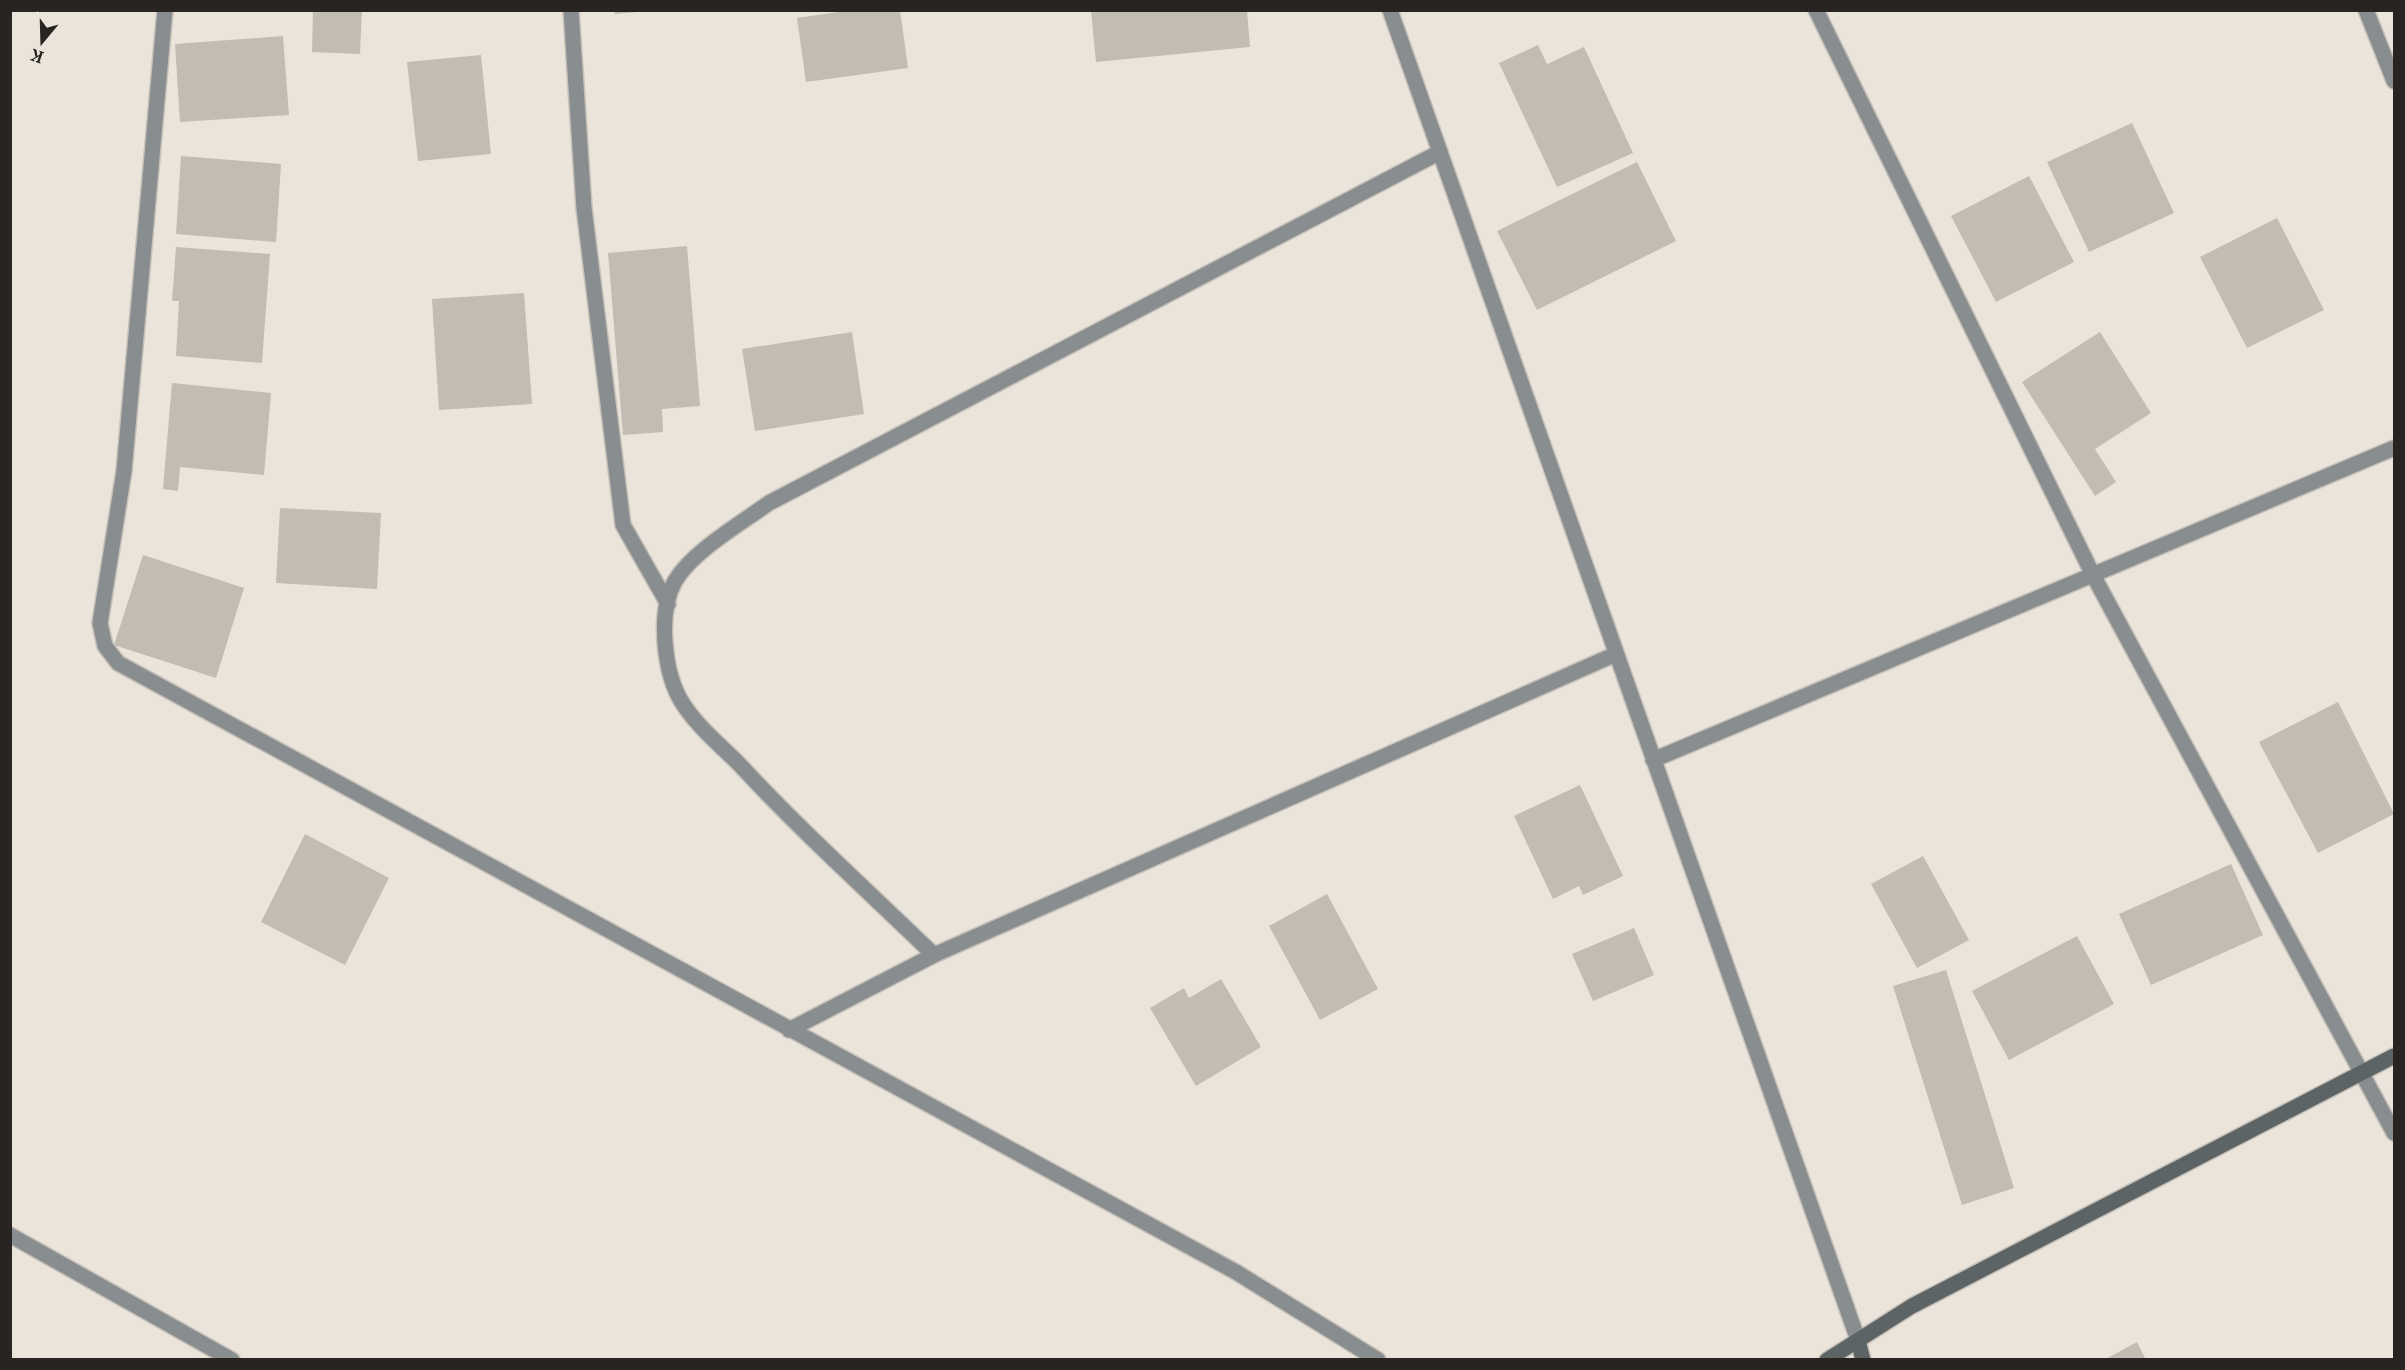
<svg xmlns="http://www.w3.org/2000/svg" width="2405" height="1370" viewBox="0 0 2405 1370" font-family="Merriweather,serif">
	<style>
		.building { fill: #c2bcb3 }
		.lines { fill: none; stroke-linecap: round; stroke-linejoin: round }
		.lane-casing { stroke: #c7c1b9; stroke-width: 18 }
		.street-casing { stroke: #c7c1b9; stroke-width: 18 }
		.secondary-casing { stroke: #c7c1b9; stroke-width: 18 }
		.lane { stroke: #888d8f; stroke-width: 15 }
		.street { stroke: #888d8f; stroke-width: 15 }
		.secondary { stroke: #5d6466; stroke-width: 15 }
	</style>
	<rect width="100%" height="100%" fill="#eae4da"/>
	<!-- building -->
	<path class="building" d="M 313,10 L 362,10 L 360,54 L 312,52 Z
		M 614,10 L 637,10 L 637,12 L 615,14 Z
		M 852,10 L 900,10 L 908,68 L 806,82 L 797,18 Z
		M 1091,10 L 1247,10 L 1250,47 L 1096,62 Z
		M 283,36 L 289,115 L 180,122 L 175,44 Z
		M 1538,45 L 1547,64 L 1584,47 L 1633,153 L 1557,187 L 1499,63 Z
		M 481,55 L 491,154 L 418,161 L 407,62 Z
		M 2132,123 L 2174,213 L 2089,252 L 2047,162 Z
		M 181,156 L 281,164 L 276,242 L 176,234 Z
		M 1637,162 L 1676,241 L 1537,310 L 1497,231 Z
		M 2029,176 L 2074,262 L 1996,302 L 1951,216 Z
		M 2277,218 L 2324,310 L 2247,348 L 2200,257 Z
		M 687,246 L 700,406 L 662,409 L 663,432 L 623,435 L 608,253 Z
		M 176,247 L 270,254 L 262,363 L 176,356 L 179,301 L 172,301 Z
		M 524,293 L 532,404 L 439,410 L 432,299 Z
		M 852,332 L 864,414 L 755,431 L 742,349 Z
		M 2100,332 L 2151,413 L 2095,449 L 2116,482 L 2095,496 L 2022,382 Z
		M 172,383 L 271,393 L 264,475 L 180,467 L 178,491 L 163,489 Z
		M 280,508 L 381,513 L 377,589 L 276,583 Z
		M 143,555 L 244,588 L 216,678 L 114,645 Z
		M 2338,702 L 2394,814 L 2318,853 L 2259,742 Z
		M 1580,785 L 1623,876 L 1583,895 L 1579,886 L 1553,899 L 1514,816 Z
		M 305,834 L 389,878 L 345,965 L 261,922 Z
		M 1923,856 L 1969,940 L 1917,968 L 1871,884 Z
		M 2231,864 L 2263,935 L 2151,985 L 2119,914 Z
		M 1327,894 L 1378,989 L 1320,1020 L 1269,926 Z
		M 1634,928 L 1654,975 L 1593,1001 L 1572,954 Z
		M 2077,936 L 2114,1004 L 2009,1060 L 1972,991 Z
		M 1946,970 L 2014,1188 L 1962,1205 L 1893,986 Z
		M 1221,979 L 1261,1047 L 1196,1086 L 1150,1008 L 1184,988 L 1189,998 Z
		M 2137,1342 L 2146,1360 L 2104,1360 Z"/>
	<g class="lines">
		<!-- lane casing -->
		<g class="lane-casing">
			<path id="lane" d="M 934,955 C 869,892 801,831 739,764 C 721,746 697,726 683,704 C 664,675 657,613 675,581 C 693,551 740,524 769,503 L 1440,152
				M 10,1235 L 232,1360"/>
		</g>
		<!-- street casing -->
		<g class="street-casing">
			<path id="street" d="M 165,10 L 124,471 L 100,623 L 105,646 L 118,663 L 1236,1272 L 1378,1360
				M 571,10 L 584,208 L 623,525 L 668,604
				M 1390,10 L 1858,1340
				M 1816,10 L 2093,575 L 2394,1133
				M 2366,10 L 2394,81
				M 1653,760 L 2394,448
				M 789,1030 L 934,955 L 1616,654"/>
		</g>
		<!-- secondary casing -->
		<g class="secondary-casing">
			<path id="secondary" d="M 1858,1340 L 1863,1360
				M 1827,1360 L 1912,1306 L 2394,1056"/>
		</g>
		<!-- lane -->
		<use href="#lane" class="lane"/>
		<!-- street -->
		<use href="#street" class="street"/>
		<!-- secondary -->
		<use href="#secondary" class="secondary"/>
	</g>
	<!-- border -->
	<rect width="2405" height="1370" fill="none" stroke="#272421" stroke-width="24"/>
	<!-- north arrow -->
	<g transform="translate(42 42) rotate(199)" stroke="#eae4da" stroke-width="4.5" paint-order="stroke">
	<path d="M0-4.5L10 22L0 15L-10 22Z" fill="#272421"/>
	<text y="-9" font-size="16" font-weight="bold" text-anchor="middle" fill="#272421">K</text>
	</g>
</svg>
